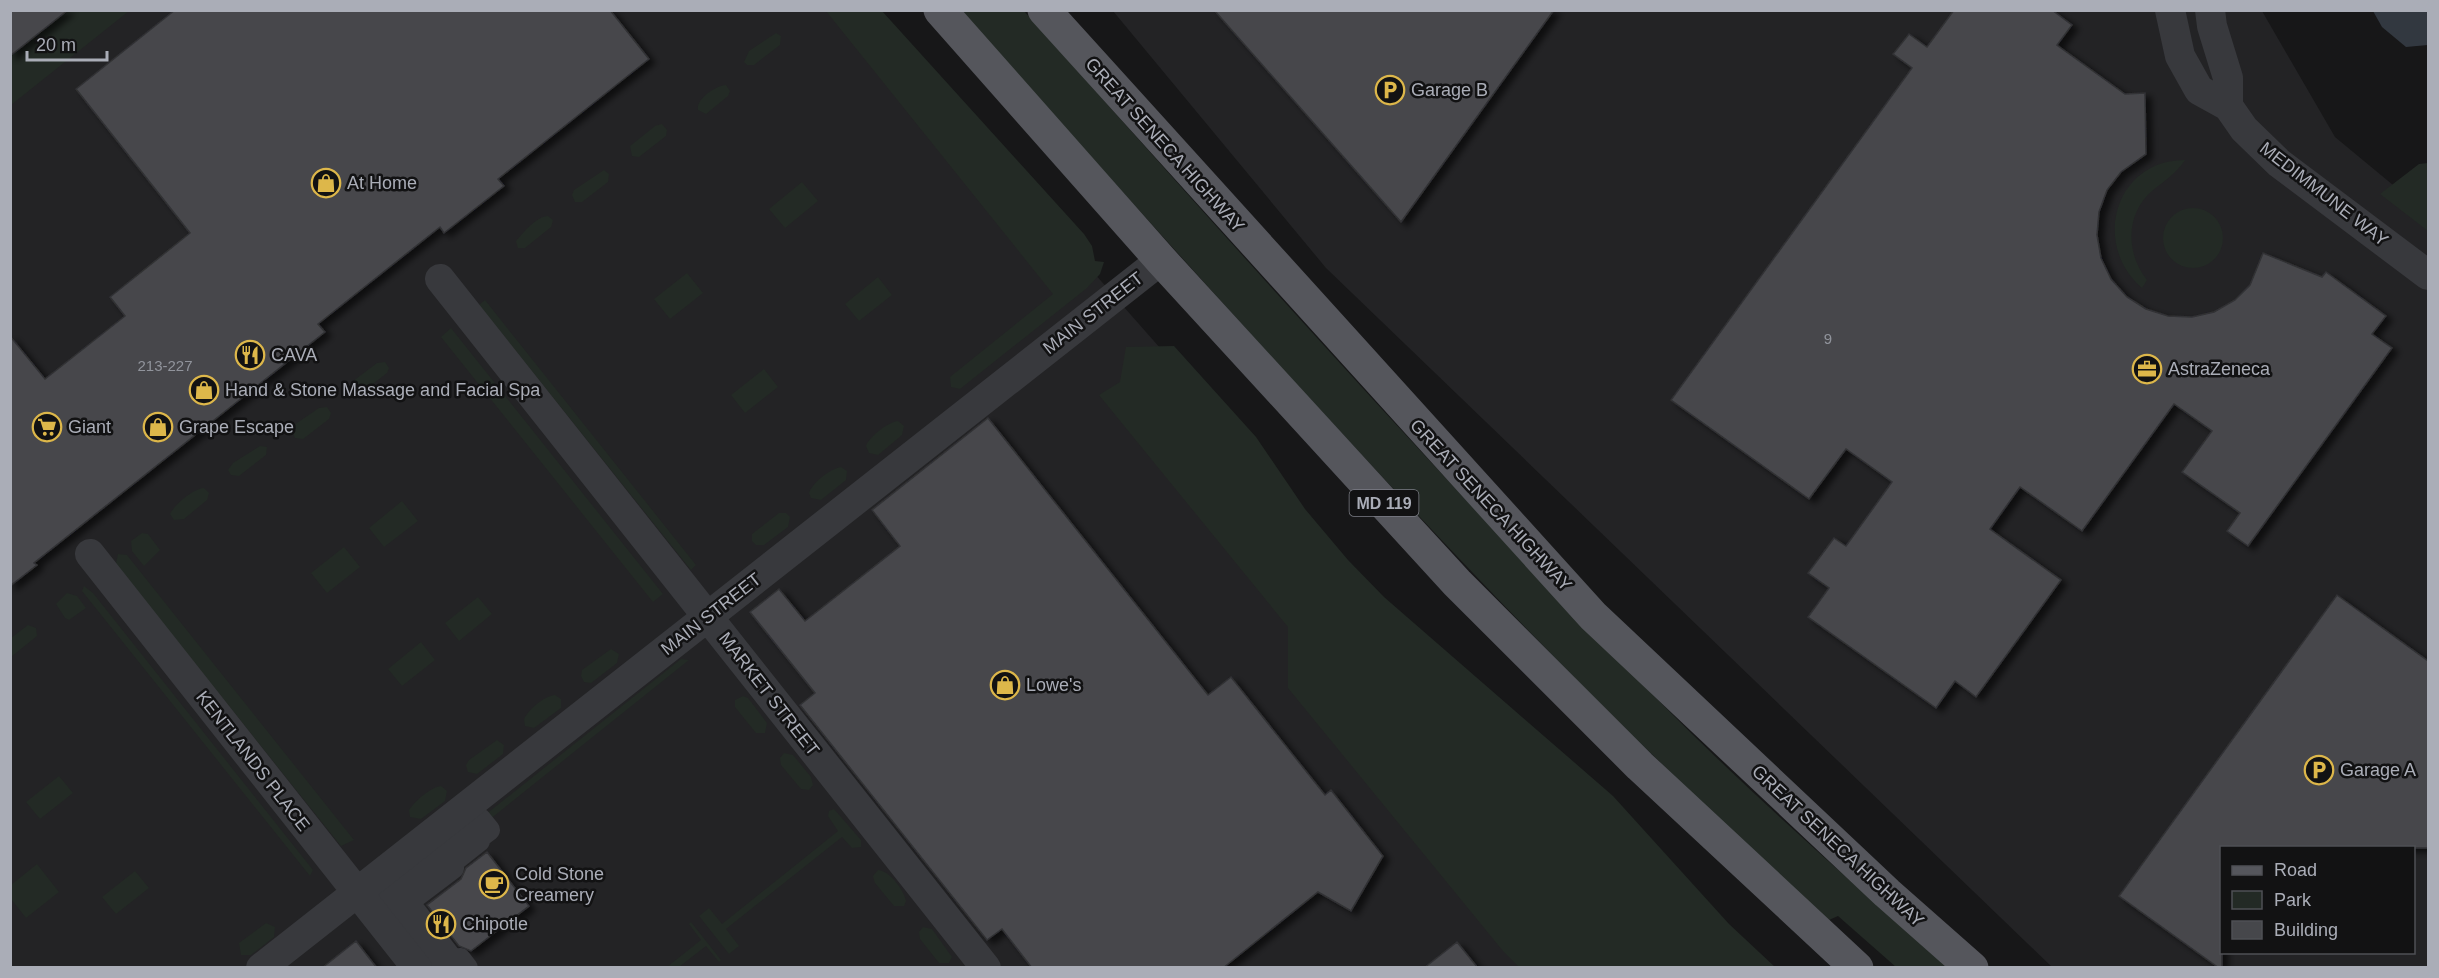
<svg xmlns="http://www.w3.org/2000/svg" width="2439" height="978" viewBox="0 0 2439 978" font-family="Arial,sans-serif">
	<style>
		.built { fill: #232325; fill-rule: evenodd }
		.green { fill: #232a25 }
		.water { fill: #323840 }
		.building { fill: #46474b; stroke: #313134; stroke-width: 1.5; filter: url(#shadow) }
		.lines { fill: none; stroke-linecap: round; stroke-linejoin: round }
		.pedestrian { stroke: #38393d; stroke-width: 22 }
		.minor { stroke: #38393d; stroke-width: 30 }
		.primary { stroke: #55565c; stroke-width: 33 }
		.labels { text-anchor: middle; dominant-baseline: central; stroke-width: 5; stroke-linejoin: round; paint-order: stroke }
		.number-label { font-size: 15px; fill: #91949c }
		.shield { fill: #121213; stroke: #7c7e86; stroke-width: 1.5 }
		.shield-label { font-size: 16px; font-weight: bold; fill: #aaadb7 }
		.poi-label { font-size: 18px; fill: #aaadb7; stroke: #121213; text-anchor: start }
		.street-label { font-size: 18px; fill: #aaadb7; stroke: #121213 }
	</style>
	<defs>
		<filter id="shadow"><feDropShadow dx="6" dy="4" stdDeviation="3" flood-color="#0009"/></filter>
	</defs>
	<rect width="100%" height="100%" fill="#171718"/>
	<!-- built -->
	<path class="built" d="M 116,11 L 863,11 L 1280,484 L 1368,592 L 1773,967 L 11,967 L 10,95 Z
		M 1113,11 L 2262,11 L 2335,137 L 2428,214 L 2428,967 L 2052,967 L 1326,268 ZM 2222,848 L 2414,848 L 2414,952 L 2222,952 Z"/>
	<!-- green -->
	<path class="green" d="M 68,11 L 129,11 L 11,105 L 11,56 Z
		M 826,11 L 882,11 L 1084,234 L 1092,246 L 1095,261 L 1104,262 L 1100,274 L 1087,288 L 960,389 L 951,387 L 950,377 L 1053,294 Z
		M 960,11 L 1024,11 C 1233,245 1441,481 1663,705 C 1753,796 1851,882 1948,967 L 1896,967 L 1838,916 L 1829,920 C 1516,640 1241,322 960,11 Z
		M 776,33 L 781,36 L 780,45 L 754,65 L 747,65 L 744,62 L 749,51 Z
		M 726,85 L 730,91 L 728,96 L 706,114 L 698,110 C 696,99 715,86 726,85 Z
		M 662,124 L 667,130 L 666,136 L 639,157 L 632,156 L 630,146 L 655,126 Z
		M 2185,160 C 2176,174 2164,181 2152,191 C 2125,214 2126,254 2147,280 L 2142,288 C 2091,244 2115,160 2185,160 Z
		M 2428,163 L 2428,231 L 2380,194 L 2419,164 Z
		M 604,170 L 609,174 L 608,182 L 582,202 L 575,202 L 572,195 L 574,190 Z
		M 802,182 L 818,201 L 785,228 L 769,209 Z
		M2163 238a30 30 0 1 1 60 0a30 30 0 1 1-60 0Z
		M 548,216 L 553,220 L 551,227 L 525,248 L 518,248 L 516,241 C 523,233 537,216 548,216 Z
		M 687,273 L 703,293 L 670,319 L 654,299 Z
		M 878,277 L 892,295 L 859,321 L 845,304 Z
		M 485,300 L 696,565 L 691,570 L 479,305 Z
		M 451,328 L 663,594 L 653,602 L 441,337 Z
		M 1174,346 L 1256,437 L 1305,509 L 1348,560 L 1384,597 L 1613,796 L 1729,924 L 1775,967 L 1519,967 L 1503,951 L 1288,688 L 1288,627 L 1099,395 L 1120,382 L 1126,347 Z
		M 385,362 L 389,368 L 387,373 L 361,393 L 352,392 L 352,382 L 377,363 Z
		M 764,369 L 778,387 L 745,413 L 731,395 Z
		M 327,407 L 331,413 L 329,419 L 303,439 L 295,438 L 292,431 L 294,425 L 319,408 Z
		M 898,421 L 904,426 L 902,435 L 878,455 L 869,453 L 866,446 C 870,436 888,422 898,421 Z
		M 260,446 L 267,447 L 266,455 L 239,476 L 231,475 L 228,470 L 233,463 Z
		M 841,467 L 847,471 L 846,480 L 821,500 L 811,498 L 809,493 C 813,482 830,469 841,467 Z
		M 204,488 L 209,493 L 207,500 L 184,519 L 174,520 L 170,514 C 175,504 193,489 204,488 Z
		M 402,501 L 418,521 L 384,547 L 369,528 Z
		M 779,513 L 786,513 L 790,517 L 788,527 L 764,545 L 756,545 L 752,541 L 752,534 Z
		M 142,533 L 148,534 L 160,550 L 144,566 L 132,551 L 131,541 Z
		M 344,547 L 360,567 L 327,593 L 311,573 Z
		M 118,554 L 127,555 L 354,840 L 341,846 L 120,570 L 116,563 Z
		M 84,586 L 93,593 L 313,870 L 310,876 L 82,591 Z
		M 67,593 L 77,596 L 86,608 L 69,620 L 65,618 L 56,604 Z
		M 478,597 L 492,614 L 459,641 L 445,623 Z
		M 28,625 L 36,628 L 37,636 L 11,657 L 11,638 Z
		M 421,642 L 435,660 L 402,686 L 388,669 Z
		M 611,649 L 619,654 L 617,663 L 591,683 L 584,682 L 581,676 L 582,670 Z
		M 681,659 L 689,660 L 484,824 L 480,819 Z
		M 555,695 L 561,699 L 561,708 L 534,728 L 525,726 L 524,719 C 529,709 544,696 555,695 Z
		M 743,696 L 748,698 L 767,723 L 765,733 L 756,733 L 735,707 L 735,700 Z
		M 497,740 L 504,745 L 503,754 L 477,774 L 468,772 L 466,765 L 469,760 Z
		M 784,753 L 793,755 L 811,777 L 813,785 L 809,790 L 801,789 L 781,765 L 780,758 Z
		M 59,776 L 73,793 L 40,819 L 26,802 Z
		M 441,786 L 447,791 L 445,801 L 421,819 L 410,817 L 409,810 C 415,801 431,787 441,786 Z
		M 834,809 L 861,840 L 861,847 L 852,848 L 842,837 L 726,929 L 739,946 L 729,954 L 699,916 L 709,908 L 722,924 L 838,831 L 828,816 L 829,811 Z
		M 37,864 L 59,892 L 26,918 L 11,899 L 11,885 Z
		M 878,870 C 889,870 904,890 906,901 L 904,906 L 894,906 L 875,883 L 873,876 Z
		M 135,871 L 149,888 L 116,914 L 102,897 Z
		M 691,922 L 721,960 L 719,962 L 706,946 L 679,967 L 667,967 L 701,940 L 689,924 Z
		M 266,923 L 275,927 L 274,937 L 251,955 L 241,955 L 239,943 Z
		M 923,927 L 932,929 L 952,957 L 949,963 L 939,963 L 920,939 L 919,932 Z"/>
	<!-- water -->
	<path class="water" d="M 2373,11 L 2428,11 L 2428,45 L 2406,47 L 2382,27 Z"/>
	<!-- building -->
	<path class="building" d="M 10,10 L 68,10 L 10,56 Z
		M 175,10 L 610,10 L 649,59 L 498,179 L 504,186 L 444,233 L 440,227 L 318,324 L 325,332 L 34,563 L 37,565 L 10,586 L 10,336 L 45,379 L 125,316 L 110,297 L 190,233 L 76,89 Z
		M 1214,10 L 1554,10 L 1401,222 Z
		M 1954,10 L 2052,10 L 2072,25 L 2057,45 L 2125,94 L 2145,93 L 2146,154 L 2121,172 L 2107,190 L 2099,212 L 2097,235 L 2101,258 L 2111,279 L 2127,297 L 2146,309 L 2168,316 L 2192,317 L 2214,312 L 2235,300 L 2250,285 L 2263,253 L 2322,277 L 2326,272 L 2386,316 L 2372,334 L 2392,348 L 2248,546 L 2227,531 L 2240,513 L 2182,472 L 2212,431 L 2174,404 L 2082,531 L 2020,487 L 1990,529 L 2061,580 L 1976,697 L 1955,681 L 1936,708 L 1808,617 L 1829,588 L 1808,573 L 1834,538 L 1846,546 L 1892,482 L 1846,449 L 1809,499 L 1671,400 L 1912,68 L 1893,54 L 1909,34 L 1927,47 Z
		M 988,418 L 1208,695 L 1231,677 L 1325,795 L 1331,790 L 1383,856 L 1351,911 L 1318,892 L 1223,968 L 1032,968 L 1002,929 L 987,940 L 800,705 L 815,693 L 750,612 L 779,589 L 805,621 L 900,546 L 872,510 Z
		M 2337,595 L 2428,661 L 2428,848 L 2222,848 L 2222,968 L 2219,968 L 2119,896 Z
		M 487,852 L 529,906 L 471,951 L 459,946 L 427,905 L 461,879 L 466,868 Z
		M 356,941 L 377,968 L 322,968 Z
		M 1457,942 L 1478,968 L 1424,968 Z"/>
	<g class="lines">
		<!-- pedestrian -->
		<path class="pedestrian" d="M 438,968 L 392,910 L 388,895 L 396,885 L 480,819 L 489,830 L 477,839 L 479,841 L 450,864 L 453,868 L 408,902 L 455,963 L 460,959 L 467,968"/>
		<!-- minor -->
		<path class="minor" d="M 2170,10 L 2180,56 L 2199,90 L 2228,106 L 2244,129 L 2279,163 L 2428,275
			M 2210,10 L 2212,26 L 2228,78 L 2228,106
			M 440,279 L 986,968
			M 90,554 L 417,968
			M 261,968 L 1161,260"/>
		<!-- primary -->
		<path class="primary" d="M 940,10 L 1161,260 L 1457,583 L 1640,766 L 1857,968
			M 1044,10 L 1593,616 L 1887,893 L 1972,968"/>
	</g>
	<!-- icons -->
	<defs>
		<g id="parking-ring" transform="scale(1.5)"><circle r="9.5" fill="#121213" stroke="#ddb74a" stroke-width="1.5"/><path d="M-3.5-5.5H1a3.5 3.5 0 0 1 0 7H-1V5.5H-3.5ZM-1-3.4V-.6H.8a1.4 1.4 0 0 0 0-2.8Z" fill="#ddb74a"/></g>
		<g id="shop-ring" transform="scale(1.5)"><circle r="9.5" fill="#121213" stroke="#ddb74a" stroke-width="1.5"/><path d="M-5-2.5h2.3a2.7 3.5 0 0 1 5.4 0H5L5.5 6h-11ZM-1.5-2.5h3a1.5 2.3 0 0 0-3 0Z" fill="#ddb74a"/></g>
		<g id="restaurant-ring" transform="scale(1.5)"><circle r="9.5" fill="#121213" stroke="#ddb74a" stroke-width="1.5"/><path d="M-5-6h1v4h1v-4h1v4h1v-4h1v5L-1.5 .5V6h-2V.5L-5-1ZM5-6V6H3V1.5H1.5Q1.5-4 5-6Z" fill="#ddb74a"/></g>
		<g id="office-ring" transform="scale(1.5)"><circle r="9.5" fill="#121213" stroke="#ddb74a" stroke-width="1.5"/><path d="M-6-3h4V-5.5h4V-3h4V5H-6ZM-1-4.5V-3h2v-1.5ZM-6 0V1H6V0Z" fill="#ddb74a"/></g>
		<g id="supermarket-ring" transform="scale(1.5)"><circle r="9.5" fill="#121213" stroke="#ddb74a" stroke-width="1.5"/><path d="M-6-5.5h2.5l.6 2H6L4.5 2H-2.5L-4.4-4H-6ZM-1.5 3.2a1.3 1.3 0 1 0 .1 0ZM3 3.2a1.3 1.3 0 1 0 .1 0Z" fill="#ddb74a"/></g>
		<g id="cafe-ring" transform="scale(1.5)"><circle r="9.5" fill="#121213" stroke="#ddb74a" stroke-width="1.5"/><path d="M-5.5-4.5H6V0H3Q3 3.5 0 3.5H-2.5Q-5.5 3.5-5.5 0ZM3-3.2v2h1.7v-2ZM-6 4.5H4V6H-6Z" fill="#ddb74a"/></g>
	</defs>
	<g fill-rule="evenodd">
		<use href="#parking-ring" x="1390" y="90"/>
		<use href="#shop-ring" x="326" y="183"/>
		<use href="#restaurant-ring" x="250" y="355"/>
		<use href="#office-ring" x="2147" y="369"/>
		<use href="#shop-ring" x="204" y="390"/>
		<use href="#supermarket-ring" x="47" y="427"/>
		<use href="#shop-ring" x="158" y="427"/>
		<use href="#shop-ring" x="1005" y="685"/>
		<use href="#parking-ring" x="2319" y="770"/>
		<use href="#cafe-ring" x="494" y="884"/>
		<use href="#restaurant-ring" x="441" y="924"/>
	</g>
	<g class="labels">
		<!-- number labels -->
		<g class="number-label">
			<text x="1828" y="338">9</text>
			<text x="165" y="365">213-227</text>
		</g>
		<!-- shield labels -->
		<rect class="shield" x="1349.5" y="490" width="69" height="26" rx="4.5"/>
		<g class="shield-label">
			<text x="1384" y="503">MD 119</text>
		</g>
		<!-- poi labels -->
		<g class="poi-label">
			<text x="1411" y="90">Garage B</text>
			<text x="347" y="183">At Home</text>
			<text x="271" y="355">CAVA</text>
			<text x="2168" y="369">AstraZeneca</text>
			<text x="225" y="390">Hand &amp; Stone Massage and Facial Spa</text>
			<text x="68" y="427">Giant</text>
			<text x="179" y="427">Grape Escape</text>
			<text x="1026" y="685">Lowe's</text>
			<text x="2340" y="770">Garage A</text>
			<text x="515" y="874">Cold Stone<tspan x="515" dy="21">Creamery</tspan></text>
			<text x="462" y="924">Chipotle</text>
		</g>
		<!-- street labels -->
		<g class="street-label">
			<text transform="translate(1165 145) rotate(48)">GREAT SENECA HIGHWAY</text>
			<text transform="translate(2324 194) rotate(38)">MEDIMMUNE WAY</text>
			<text transform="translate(1093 313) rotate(-38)">MAIN STREET</text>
			<text transform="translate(1491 505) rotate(47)">GREAT SENECA HIGHWAY</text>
			<text transform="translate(711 614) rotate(-38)">MAIN STREET</text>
			<text transform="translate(769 694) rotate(52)">MARKET STREET</text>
			<text transform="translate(253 761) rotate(52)">KENTLANDS PLACE</text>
			<text transform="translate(1838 846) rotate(43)">GREAT SENECA HIGHWAY</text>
		</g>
	</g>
	<!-- border -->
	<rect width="2439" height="978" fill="none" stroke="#aaadb7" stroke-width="24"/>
	<!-- legend -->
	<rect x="2220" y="846" width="195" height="108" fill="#121213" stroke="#4f5055" stroke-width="1.5"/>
	<rect x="2232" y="866" width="30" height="9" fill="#55565c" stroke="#4f5055" stroke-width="1.5"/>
	<text x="2274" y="876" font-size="18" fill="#aaadb7">Road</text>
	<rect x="2232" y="891" width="30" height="18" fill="#232a25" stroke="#4f5055" stroke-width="1.5"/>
	<text x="2274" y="906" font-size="18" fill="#aaadb7">Park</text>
	<rect x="2232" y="921" width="30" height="18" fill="#46474b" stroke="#4f5055" stroke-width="1.5"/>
	<text x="2274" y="936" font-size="18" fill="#aaadb7">Building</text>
	<!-- scale -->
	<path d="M27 51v9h80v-9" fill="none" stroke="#aaadb7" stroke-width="3"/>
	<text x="36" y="51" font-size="18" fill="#aaadb7" stroke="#121213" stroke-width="4.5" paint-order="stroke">20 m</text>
</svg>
